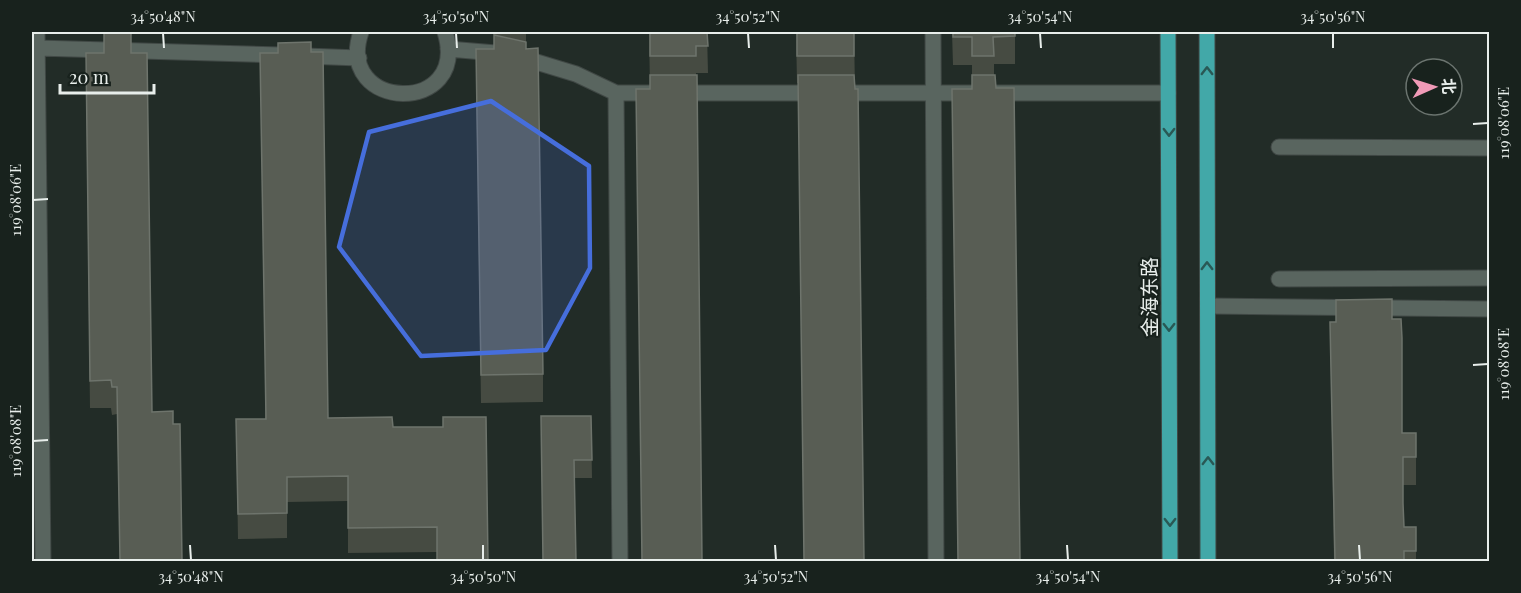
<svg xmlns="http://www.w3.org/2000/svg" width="1521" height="593" viewBox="0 0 1521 593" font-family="'Playfair Display','Noto Sans SC',serif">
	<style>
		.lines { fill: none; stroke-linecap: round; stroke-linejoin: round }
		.minor-casing { stroke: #404845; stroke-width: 17 }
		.major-casing { stroke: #404845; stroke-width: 17 }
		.minor { stroke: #59655f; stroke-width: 15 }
		.major { stroke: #42a8a8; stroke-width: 15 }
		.wall { fill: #464b42 }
		.building { fill: #585d54; stroke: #6e746c; stroke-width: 1.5 }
		.oneway { stroke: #295855 }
		.marked { fill: #466edc; fill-opacity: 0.2; stroke: #466edc; stroke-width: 4.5; stroke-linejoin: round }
		.ticks { fill: none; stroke: #e8eeeb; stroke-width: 2 }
		.labels { text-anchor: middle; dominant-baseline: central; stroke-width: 4.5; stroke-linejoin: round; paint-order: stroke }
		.street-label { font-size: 20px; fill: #e8eeeb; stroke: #18221d }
		.neatline { fill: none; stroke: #e8eeeb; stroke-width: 2 }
		.ticks-label { font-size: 15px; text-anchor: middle; fill: #e8eeeb }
	</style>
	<rect width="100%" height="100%" fill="#222c27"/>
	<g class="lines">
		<!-- minor casing -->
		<g class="minor-casing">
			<path id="minor" d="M 37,32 L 43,562
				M 361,32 C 334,112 471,116 445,32
				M 933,32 L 936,562
				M 37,48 L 281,55
				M 448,49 L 496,53
				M 305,56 L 359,58
				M 520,57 L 576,74 L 616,93 L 972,93
				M 616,93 L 620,562
				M 996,93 L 1168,93
				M 1279,147 L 1490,148
				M 1279,279 L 1490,278
				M 1208,306 L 1490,309"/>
		</g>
		<!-- major casing -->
		<g class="major-casing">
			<path id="major" d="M 1168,32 L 1170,562
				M 1207,32 L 1208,562"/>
		</g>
		<!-- minor -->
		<use href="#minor" class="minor"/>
		<!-- major -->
		<use href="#major" class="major"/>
	</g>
	<!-- wall -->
	<path class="wall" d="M 105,32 L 131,32 L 131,53 L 152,412 L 173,424 L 182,561 L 120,561 L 117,414 L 112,415 L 111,408 L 90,408 L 86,81 L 104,53 Z
		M 494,32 L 526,32 L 526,49 L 543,374 L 543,402 L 481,403 L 476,77 L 494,49 Z
		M 649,32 L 707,32 L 708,73 L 696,73 L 702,561 L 650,89 Z
		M 796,32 L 854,32 L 855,89 L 797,83 Z
		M 952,32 L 1015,32 L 1015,64 L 994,64 L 994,75 L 972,89 L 972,65 L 953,65 Z
		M 278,43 L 328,418 L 393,427 L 443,427 L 443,417 L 486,417 L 437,552 L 348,553 L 348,501 L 287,502 L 287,538 L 238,539 L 236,419 L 265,419 Z
		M 1392,319 L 1402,433 L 1416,433 L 1416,485 L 1403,485 L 1403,510 L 1404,527 L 1416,527 L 1416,561 L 1334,561 L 1330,322 Z
		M 541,416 L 591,416 L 592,478 L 574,478 Z"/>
	<!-- building -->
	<path class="building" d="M 104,32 L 131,33 L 131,53 L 147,53 L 152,412 L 173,411 L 173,424 L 180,424 L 182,561 L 120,561 L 117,387 L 112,387 L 111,380 L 90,381 L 86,53 L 104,53 Z
		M 650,32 L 707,32 L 708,46 L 696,46 L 696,56 L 650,56 Z
		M 797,32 L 854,32 L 854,56 L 797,56 Z
		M 953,32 L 1015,32 L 1015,36 L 993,37 L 994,56 L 972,56 L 972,37 L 953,37 Z
		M 494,35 L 526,42 L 526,49 L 538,48 L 543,374 L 481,375 L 476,49 L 494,49 Z
		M 311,42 L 311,52 L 323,52 L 328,418 L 392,417 L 393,427 L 443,427 L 443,417 L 486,417 L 488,561 L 437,561 L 437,527 L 348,528 L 348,476 L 287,477 L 287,513 L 238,514 L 236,419 L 266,419 L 260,53 L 278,53 L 278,43 Z
		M 650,75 L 697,75 L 702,561 L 642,561 L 636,89 L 650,89 Z
		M 798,75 L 854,75 L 855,89 L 858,89 L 864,561 L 804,561 Z
		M 972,75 L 995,75 L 996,88 L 1014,88 L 1020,561 L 958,561 L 952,89 L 972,89 Z
		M 1392,299 L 1392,319 L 1401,319 L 1402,338 L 1402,433 L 1416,433 L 1416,457 L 1403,457 L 1403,503 L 1404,527 L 1416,527 L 1416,551 L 1404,551 L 1404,561 L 1335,561 L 1330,322 L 1336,322 L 1336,300 Z
		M 541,416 L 591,416 L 592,460 L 574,460 L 576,561 L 543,561 Z"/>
	<!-- one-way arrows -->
	<defs><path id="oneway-chevron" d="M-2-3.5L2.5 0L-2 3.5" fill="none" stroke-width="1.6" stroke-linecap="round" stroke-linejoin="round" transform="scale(1.5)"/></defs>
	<g class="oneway">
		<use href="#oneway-chevron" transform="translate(1207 71) rotate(-90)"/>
		<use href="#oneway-chevron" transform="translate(1169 132) rotate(90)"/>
		<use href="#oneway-chevron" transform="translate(1207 266) rotate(-90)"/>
		<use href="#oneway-chevron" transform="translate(1169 327) rotate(90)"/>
		<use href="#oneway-chevron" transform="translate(1208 461) rotate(-90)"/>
		<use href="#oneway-chevron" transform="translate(1170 522) rotate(90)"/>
	</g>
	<!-- marked area -->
	<path class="marked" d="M 491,101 L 589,166 L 590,268 L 546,350 L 421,356 L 339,247 L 369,132 Z"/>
	<!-- ticks -->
	<path class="ticks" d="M 163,33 L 164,48M 456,33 L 457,48M 748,33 L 749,48M 1040,33 L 1041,48M 1333,33 L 1333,48M 1473,124 L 1488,123M 33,200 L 48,199M 1473,365 L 1488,364M 33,441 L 48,440M 190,545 L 191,560M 483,545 L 483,560M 775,545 L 776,560M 1067,545 L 1068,560M 1359,545 L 1360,560"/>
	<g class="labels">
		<!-- street labels -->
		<g class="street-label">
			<text transform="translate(1148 297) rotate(-90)">金海东路</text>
		</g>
	</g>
	<!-- border -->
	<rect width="1521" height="593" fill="none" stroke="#18221d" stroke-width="66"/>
	<!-- north arrow -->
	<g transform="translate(1434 87) rotate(87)"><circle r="28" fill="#18221d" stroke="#6b746f" stroke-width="1.5"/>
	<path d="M0-4.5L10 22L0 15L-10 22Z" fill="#f09ab7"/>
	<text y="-9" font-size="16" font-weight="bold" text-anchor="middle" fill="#e8eeeb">北</text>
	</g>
	<!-- scale -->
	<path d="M60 84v9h94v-9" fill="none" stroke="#e8eeeb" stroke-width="3"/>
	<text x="69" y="84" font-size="18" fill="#e8eeeb" stroke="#18221d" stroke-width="4.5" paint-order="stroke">20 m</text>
	<rect x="33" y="33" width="1455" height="527" class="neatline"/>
	<g class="ticks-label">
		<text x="163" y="22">34°50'48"N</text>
		<text x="456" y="22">34°50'50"N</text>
		<text x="748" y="22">34°50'52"N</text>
		<text x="1040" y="22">34°50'54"N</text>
		<text x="1333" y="22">34°50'56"N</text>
		<text transform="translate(1504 123) rotate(-90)" y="5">119°08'06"E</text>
		<text transform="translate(16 200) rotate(-90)" y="5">119°08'06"E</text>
		<text transform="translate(1504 364) rotate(-90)" y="5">119°08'08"E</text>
		<text transform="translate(16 441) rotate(-90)" y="5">119°08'08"E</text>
		<text x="191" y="582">34°50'48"N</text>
		<text x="483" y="582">34°50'50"N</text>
		<text x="776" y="582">34°50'52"N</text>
		<text x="1068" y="582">34°50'54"N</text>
		<text x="1360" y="582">34°50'56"N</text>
	</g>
</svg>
